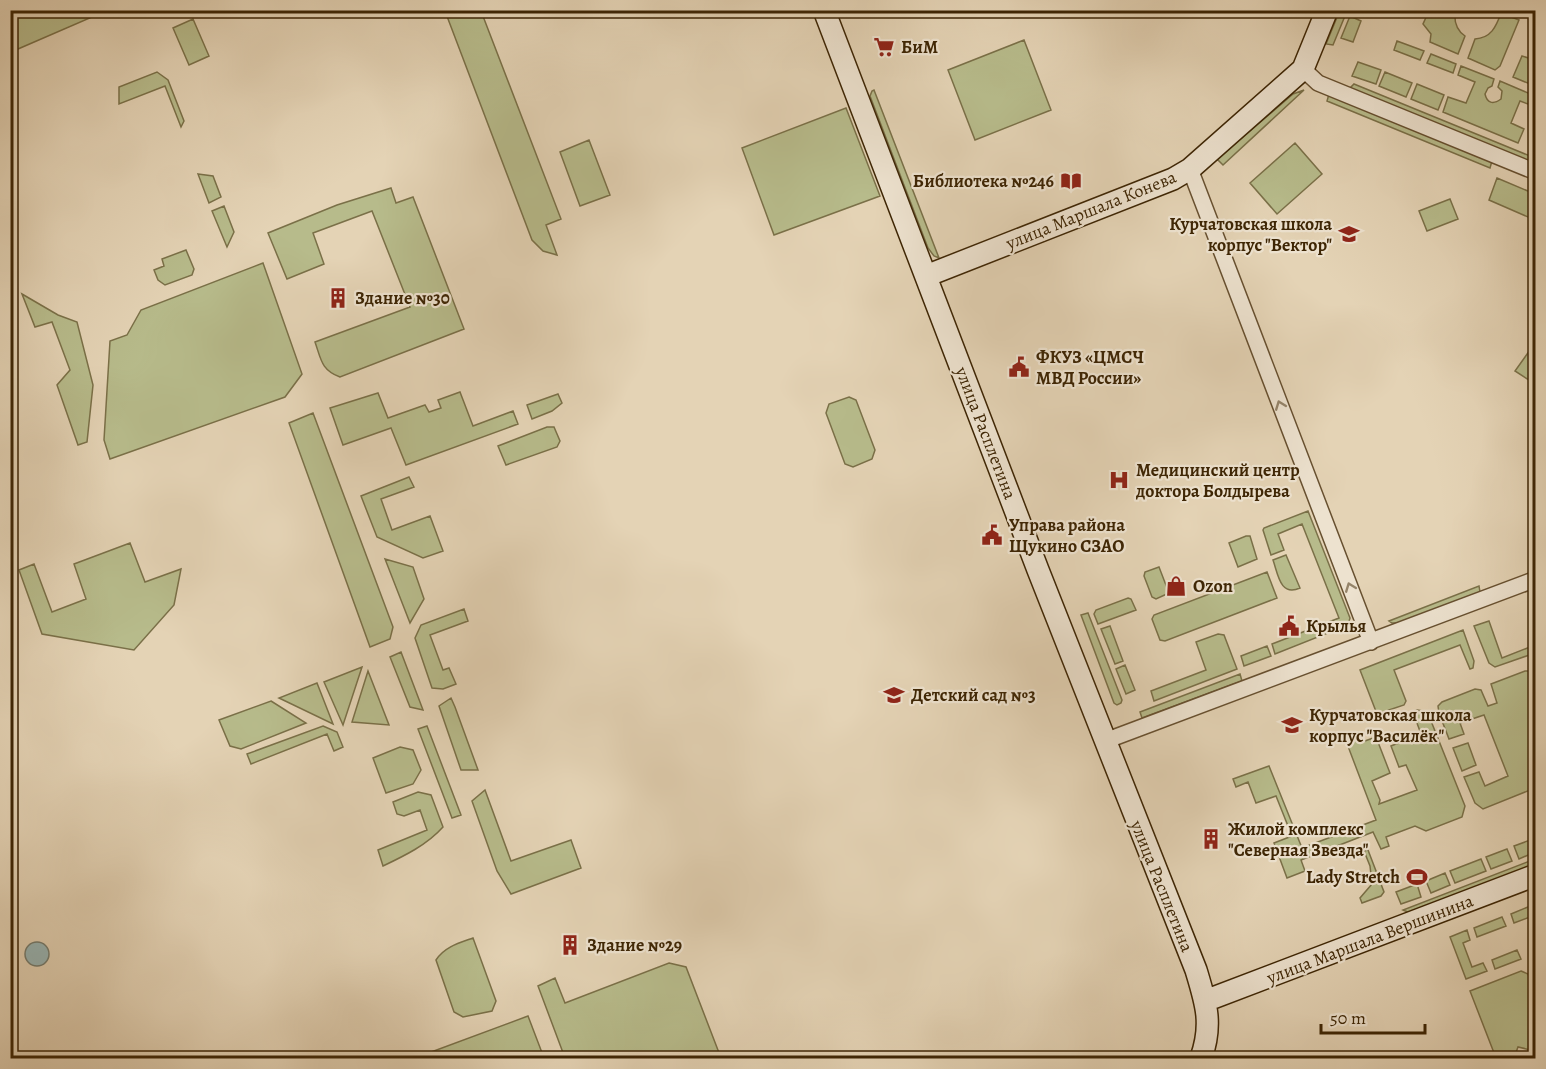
<svg xmlns="http://www.w3.org/2000/svg" width="1546" height="1069" viewBox="0 0 1546 1069" font-family="Alegreya,serif">
	<style>
		.green { fill: #b7bb8b; stroke: #7a7048; stroke-width: 1.5 }
		.water { fill: #98b6b6; stroke: #747c6f; stroke-width: 1.5 }
		.lines { fill: none; stroke-linecap: round; stroke-linejoin: round }
		.street-casing { stroke: #675030; stroke-width: 18 }
		.secondary-casing { stroke: #3d2504; stroke-width: 24 }
		.street { stroke: #ede2cf; stroke-width: 15 }
		.secondary { stroke: #ede2cf; stroke-width: 21 }
		.oneway { stroke: #95846a }
		.labels { text-anchor: middle; dominant-baseline: central; stroke-width: 4.5; stroke-linejoin: round; paint-order: stroke }
		.poi-label { font-size: 18px; font-weight: bold; fill: #3d2504; stroke: #ede2cf; text-anchor: start }
		.street-label { font-size: 18px; fill: #3d2504; stroke: #ede2cf }
	</style>
	<rect width="100%" height="100%" fill="#e4d3b5"/>
	<filter id="stains"><feTurbulence type="fractalNoise" baseFrequency=".00333" numOctaves="4"/><feColorMatrix values="0 0 0 0 .2 0 0 0 0 .09 0 0 0 0 .02 0 0 0 .5 -.17"/></filter>
	<radialGradient id="worn" r=".72"><stop offset=".6" stop-color="#630" stop-opacity="0"/><stop offset="1" stop-color="#630" stop-opacity=".3"/></radialGradient>
	<!-- green -->
	<path class="green" d="M 11,10 L 100,10 L 100,11 L 99,14 L 11,52 Z
		M 1340,10 L 1347,11 L 1333,45 L 1326,44 Z
		M 445,11 L 481,11 L 561,219 L 546,225 L 557,255 L 543,251 L 532,240 Z
		M 1429,11 L 1455,11 C 1454,21 1456,30 1465,36 L 1458,54 L 1430,42 L 1431,34 L 1423,24 Z
		M 1501,13 L 1519,20 L 1500,66 L 1495,70 L 1468,58 L 1475,39 C 1491,38 1496,27 1501,13 Z
		M 1350,16 L 1361,21 L 1353,42 L 1341,38 Z
		M 193,19 L 209,56 L 189,65 L 173,28 Z
		M 1024,40 L 1051,110 L 975,140 L 948,70 Z
		M 1397,41 L 1424,51 L 1420,60 L 1394,50 Z
		M 1431,54 L 1456,64 L 1453,73 L 1427,63 Z
		M 1522,56 L 1535,60 L 1535,86 L 1513,77 Z
		M 1358,62 L 1381,70 L 1376,84 L 1352,76 Z
		M 1461,66 L 1494,79 L 1492,86 L 1488,88 L 1485,94 C 1487,103 1493,105 1501,99 L 1502,91 L 1498,87 L 1500,81 L 1535,96 L 1533,106 L 1520,101 L 1511,123 L 1524,129 L 1518,143 L 1443,112 L 1448,97 L 1466,103 L 1475,82 L 1458,75 Z
		M 157,72 L 168,80 L 184,121 L 181,127 L 165,86 L 119,104 L 119,87 Z
		M 1385,72 L 1412,83 L 1406,97 L 1379,86 Z
		M 1354,84 L 1535,158 L 1535,164 L 1350,88 Z
		M 1417,84 L 1444,95 L 1438,110 L 1411,99 Z
		M 874,90 L 939,258 L 934,256 L 928,248 L 870,96 L 872,91 Z
		M 1304,90 L 1223,165 L 1217,159 L 1293,94 Z
		M 1329,94 L 1492,161 L 1490,168 L 1327,101 Z
		M 846,108 L 880,196 L 774,235 L 742,148 Z
		M 589,140 L 610,195 L 580,206 L 560,152 Z
		M 1295,143 L 1322,174 L 1277,214 L 1250,183 Z
		M 198,174 L 213,176 L 221,197 L 209,203 Z
		M 1497,178 L 1535,194 L 1535,220 L 1489,200 Z
		M 391,188 L 396,203 L 413,197 L 464,329 L 340,377 C 321,370 321,359 315,342 L 410,307 L 372,211 L 313,233 L 324,264 L 287,279 L 268,233 L 337,205 Z
		M 1450,199 L 1458,219 L 1427,231 L 1419,211 Z
		M 224,206 L 234,232 L 227,247 L 212,211 Z
		M 186,250 L 194,269 L 192,275 L 165,285 L 158,280 L 154,270 L 164,266 L 162,259 Z
		M 263,263 L 302,374 L 285,397 L 110,459 L 104,440 L 110,341 L 127,335 L 141,310 Z
		M 22,294 L 58,315 L 77,322 L 93,385 L 87,442 L 78,445 L 57,385 L 70,370 L 52,322 L 35,327 Z
		M 1535,343 L 1535,384 L 1515,371 Z
		M 460,392 L 473,426 L 513,411 L 518,424 L 406,465 L 391,428 L 343,445 L 330,408 L 378,393 L 388,418 L 425,405 L 429,412 L 441,408 L 438,400 Z
		M 558,394 L 562,403 L 552,411 L 532,419 L 527,405 Z
		M 849,397 L 856,400 L 875,450 L 872,459 L 853,467 L 845,464 L 826,413 L 829,404 Z
		M 313,413 L 393,627 L 390,639 L 370,647 L 289,423 Z
		M 547,427 L 554,427 L 560,441 L 557,447 L 506,465 L 498,446 Z
		M 409,477 L 414,487 L 381,499 L 392,530 L 430,516 L 443,551 L 423,558 L 377,537 L 361,496 Z
		M 1308,511 L 1350,618 L 1348,625 L 1275,654 L 1272,644 L 1339,618 L 1302,524 L 1278,534 L 1284,550 L 1271,555 L 1263,530 L 1264,528 Z
		M 1246,536 L 1250,536 L 1257,559 L 1238,567 L 1229,543 Z
		M 130,543 L 145,582 L 181,569 L 174,605 L 134,650 L 42,634 L 19,570 L 34,564 L 52,612 L 86,599 L 74,564 Z
		M 1286,555 L 1300,588 C 1280,597 1278,574 1273,560 Z
		M 385,559 L 413,567 L 424,599 L 410,623 Z
		M 1159,567 L 1169,593 L 1156,599 L 1152,597 L 1144,576 L 1145,572 Z
		M 1267,572 L 1277,598 L 1165,641 L 1160,640 L 1152,619 L 1154,615 Z
		M 1479,586 L 1480,592 L 1398,623 L 1392,623 L 1389,621 Z
		M 1128,598 L 1131,599 L 1136,610 L 1098,624 L 1094,614 L 1096,610 Z
		M 464,609 L 468,621 L 430,635 L 443,670 L 449,668 L 456,684 L 443,689 L 432,688 L 415,638 L 421,625 Z
		M 1088,613 L 1122,700 L 1121,703 L 1117,705 L 1114,703 L 1081,615 Z
		M 1489,621 L 1502,658 L 1535,645 L 1535,653 L 1495,667 L 1489,663 L 1474,626 Z
		M 1110,626 L 1123,661 L 1115,664 L 1101,629 Z
		M 1463,630 L 1474,661 L 1473,668 L 1470,669 L 1460,645 L 1394,670 L 1406,701 L 1404,705 L 1377,714 L 1360,670 Z
		M 1218,634 L 1224,635 L 1237,669 L 1154,701 L 1151,691 L 1206,670 L 1196,642 Z
		M 1267,646 L 1271,656 L 1244,666 L 1241,656 Z
		M 401,652 L 423,710 L 410,707 L 390,657 Z
		M 1125,665 L 1135,690 L 1126,694 L 1116,669 Z
		M 362,667 L 343,725 L 324,682 Z
		M 368,671 L 389,725 L 352,722 Z
		M 1525,671 L 1530,671 L 1535,683 L 1535,788 L 1483,809 L 1475,803 L 1464,777 L 1479,772 L 1485,786 L 1508,776 L 1484,715 L 1460,723 L 1464,734 L 1449,739 L 1439,713 L 1438,706 L 1442,702 L 1475,689 L 1481,690 L 1488,706 L 1497,703 L 1491,684 Z
		M 1240,674 L 1242,681 L 1142,718 L 1140,712 Z
		M 317,683 L 333,724 L 279,698 Z
		M 451,698 L 455,707 L 478,770 L 461,770 L 439,706 Z
		M 271,701 L 306,723 L 241,749 L 230,746 L 219,720 Z
		M 1417,710 L 1423,711 L 1429,716 L 1465,806 L 1462,817 L 1426,831 L 1415,826 L 1386,837 L 1389,846 L 1381,849 L 1373,832 L 1301,860 L 1305,871 L 1287,878 L 1274,843 L 1292,836 L 1276,796 L 1256,803 L 1248,782 L 1236,787 L 1233,779 L 1269,766 L 1302,848 L 1376,820 L 1346,741 L 1359,736 L 1362,742 L 1376,737 L 1390,773 L 1372,781 L 1380,800 L 1379,804 L 1417,790 L 1406,765 L 1399,767 L 1391,746 L 1421,734 L 1413,712 Z
		M 323,726 L 337,732 L 343,747 L 334,751 L 327,734 L 251,764 L 247,754 Z
		M 427,726 L 461,815 L 452,818 L 418,729 Z
		M 1468,743 L 1476,765 L 1462,771 L 1453,748 Z
		M 400,747 L 413,750 L 421,770 L 413,784 L 386,793 L 373,758 Z
		M 485,790 L 511,861 L 571,840 L 581,868 L 511,894 L 497,871 L 472,801 Z
		M 418,792 L 431,795 L 443,827 C 427,845 404,856 383,866 L 378,850 L 427,830 L 420,810 L 404,816 L 397,814 L 393,802 Z
		M 1533,839 L 1535,852 L 1519,859 L 1514,846 Z
		M 1507,849 L 1512,861 L 1491,869 L 1486,857 Z
		M 1368,850 L 1384,892 L 1381,896 L 1362,903 L 1360,898 L 1372,884 L 1370,866 L 1364,851 Z
		M 1481,859 L 1486,871 L 1455,883 L 1450,871 Z
		M 1535,859 L 1535,867 L 1412,914 L 1403,910 Z
		M 1445,873 L 1450,885 L 1431,893 L 1426,881 Z
		M 1417,884 L 1421,897 L 1401,904 L 1396,892 Z
		M 1535,904 L 1535,930 L 1530,917 L 1514,923 L 1511,914 Z
		M 1502,917 L 1506,926 L 1477,937 L 1474,928 Z
		M 1467,930 L 1470,940 L 1463,943 L 1472,967 L 1483,963 L 1487,971 L 1466,979 L 1450,937 Z
		M 473,938 L 496,1001 L 492,1011 L 463,1017 L 454,1012 L 436,960 C 444,947 459,943 473,938 Z
		M 1517,950 L 1521,959 L 1495,969 L 1492,960 Z
		M 669,963 L 686,967 L 721,1058 L 565,1058 L 538,986 L 555,978 L 565,1003 Z
		M 1521,971 L 1528,974 L 1535,993 L 1535,1051 L 1518,1047 L 1514,1058 L 1496,1058 L 1470,991 Z
		M 528,1016 L 544,1058 L 415,1058 Z"/>
	<!-- water -->
	<path class="water" d="M25 954a12 12 0 1 1 24 0a12 12 0 1 1-24 0Z"/>
	<g class="lines">
		<!-- street casing -->
		<g class="street-casing">
			<path id="street" d="M 1303,69 L 1318,83 L 1536,172
				M 1190,169 L 1371,642
				M 1105,741 L 1536,579"/>
		</g>
		<!-- secondary casing -->
		<g class="secondary-casing">
			<path id="secondary" d="M 824,10 L 1038,570 L 1196,970 C 1206,1003 1213,1024 1201,1058
				M 926,276 L 1173,179 L 1190,169 L 1303,69 L 1327,10
				M 1205,1001 L 1536,875"/>
		</g>
		<!-- street -->
		<use href="#street" class="street"/>
		<!-- secondary -->
		<use href="#secondary" class="secondary"/>
	</g>
	<!-- one-way arrows -->
	<defs><path id="oneway-chevron" d="M-2-3.5L2.5 0L-2 3.5" fill="none" stroke-width="1.6" stroke-linecap="round" stroke-linejoin="round" transform="scale(1.5)"/></defs>
	<g class="oneway">
		<use href="#oneway-chevron" transform="translate(1280 405) rotate(-111)"/>
		<use href="#oneway-chevron" transform="translate(1350 587) rotate(-111)"/>
	</g>
	<!-- icons -->
	<defs>
		<g id="supermarket-bare" transform="scale(1.62)"><path d="M-6-5.5h2.5l.6 2H6L4.5 2H-2.5L-4.4-4H-6ZM-1.5 3.2a1.3 1.3 0 1 0 .1 0ZM3 3.2a1.3 1.3 0 1 0 .1 0Z" fill="#8f2418" stroke="#ede2cf" stroke-width="2.5" paint-order="stroke"/></g>
		<g id="library-bare" transform="scale(1.62)"><path d="M-6-4Q-3-5.5-.7-3.5V5Q-3 3-6 4ZM6-4Q3-5.5 .7-3.5V5Q3 3 6 4Z" fill="#8f2418" stroke="#ede2cf" stroke-width="2.5" paint-order="stroke"/></g>
		<g id="school-bare" transform="scale(1.62)"><path d="M0-5L7-2L0 1L-7-2ZM-4 1L0 2.5L4 1V4Q0 6-4 4Z" fill="#8f2418" stroke="#ede2cf" stroke-width="2.5" paint-order="stroke"/></g>
		<g id="building-bare" transform="scale(1.62)"><path d="M-4-6H4V6H1V3H-1V6H-4ZM-2.5-4.3h1.7v1.8h-1.7ZM.8-4.3h1.7v1.8H.8ZM-2.5-1h1.7V.8h-1.7ZM.8-1h1.7V.8H.8Z" fill="#8f2418" stroke="#ede2cf" stroke-width="2.5" paint-order="stroke"/></g>
		<g id="civic-bare" transform="scale(1.62)"><path d="M-.6-6.5H3V-4.5H.6V-3L4-1V1h2V6H-6V1h2V-1L-.6-3ZM-1.2 2.5V6h2.4V2.5Z" fill="#8f2418" stroke="#ede2cf" stroke-width="2.5" paint-order="stroke"/></g>
		<g id="hospital-bare" transform="scale(1.62)"><path d="M-5-5h3v3.5h4V-5h3V5h-3V1.5h-4V5h-3Z" fill="#8f2418" stroke="#ede2cf" stroke-width="2.5" paint-order="stroke"/></g>
		<g id="shop-bare" transform="scale(1.62)"><path d="M-5-2.5h2.3a2.7 3.5 0 0 1 5.4 0H5L5.5 6h-11ZM-1.5-2.5h3a1.5 2.3 0 0 0-3 0Z" fill="#8f2418" stroke="#ede2cf" stroke-width="2.5" paint-order="stroke"/></g>
		<g id="stadium-bare" transform="scale(1.62)"><path d="M0-5a6.5 5 0 1 0 0 10a6.5 5 0 1 0 0-10ZM-3.5-1.8h7v3.6h-7Z" fill="#8f2418" stroke="#ede2cf" stroke-width="2.5" paint-order="stroke"/></g>
	</defs>
	<g fill-rule="evenodd">
		<use href="#supermarket-bare" x="884" y="47"/>
		<use href="#library-bare" x="1071" y="181"/>
		<use href="#school-bare" x="1349" y="234"/>
		<use href="#building-bare" x="338" y="298"/>
		<use href="#civic-bare" x="1019" y="367"/>
		<use href="#hospital-bare" x="1119" y="480"/>
		<use href="#civic-bare" x="992" y="535"/>
		<use href="#shop-bare" x="1176" y="586"/>
		<use href="#civic-bare" x="1289" y="626"/>
		<use href="#school-bare" x="894" y="695"/>
		<use href="#school-bare" x="1292" y="725"/>
		<use href="#building-bare" x="1211" y="839"/>
		<use href="#stadium-bare" x="1417" y="877"/>
		<use href="#building-bare" x="570" y="945"/>
	</g>
	<g class="labels">
		<!-- poi labels -->
		<g class="poi-label">
			<text x="901" y="47">БиМ</text>
			<text x="1054" y="181" text-anchor="end">Библиотека №246</text>
			<text x="1332" y="224" text-anchor="end">Курчатовская школа<tspan x="1332" dy="21">корпус "Вектор"</tspan></text>
			<text x="355" y="298">Здание №30</text>
			<text x="1036" y="357">ФКУЗ «ЦМСЧ<tspan x="1036" dy="21">МВД России»</tspan></text>
			<text x="1136" y="470">Медицинский центр<tspan x="1136" dy="21">доктора Болдырева</tspan></text>
			<text x="1009" y="525">Управа района<tspan x="1009" dy="21">Щукино СЗАО</tspan></text>
			<text x="1193" y="586">Ozon</text>
			<text x="1306" y="626">Крылья</text>
			<text x="911" y="695">Детский сад №3</text>
			<text x="1309" y="715">Курчатовская школа<tspan x="1309" dy="21">корпус "Василёк"</tspan></text>
			<text x="1228" y="829">Жилой комплекс<tspan x="1228" dy="21">"Северная Звезда"</tspan></text>
			<text x="1400" y="877" text-anchor="end">Lady Stretch</text>
			<text x="587" y="945">Здание №29</text>
		</g>
		<!-- street labels -->
		<g class="street-label">
			<text transform="translate(1091 210) rotate(-22)">улица Маршала Конева</text>
			<text transform="translate(986 433) rotate(69)">улица Расплетина</text>
			<text transform="translate(1162 886) rotate(68)">улица Расплетина</text>
			<text transform="translate(1370 939) rotate(-21)">улица Маршала Вершинина</text>
		</g>
	</g>
	<!-- margin -->
	<rect width="1546" height="1069" fill="none" stroke="#e4d3b5" stroke-width="36"/>
	<rect x="12" y="12" width="1522" height="1045" fill="none" stroke="#3d2504" stroke-width="3"/>
	<rect x="18" y="18" width="1510" height="1033" fill="none" stroke="#3d2504" stroke-width="1.5"/>
	<!-- scale -->
	<path d="M1321 1024v9h104v-9" fill="none" stroke="#3d2504" stroke-width="3"/>
	<text x="1330" y="1024" font-size="18" fill="#3d2504" stroke="#ede2cf" stroke-width="4.5" paint-order="stroke">50 m</text>
	<rect width="100%" height="100%" filter="url(#stains)"/>
	<rect width="100%" height="100%" fill="url(#worn)"/>
</svg>
